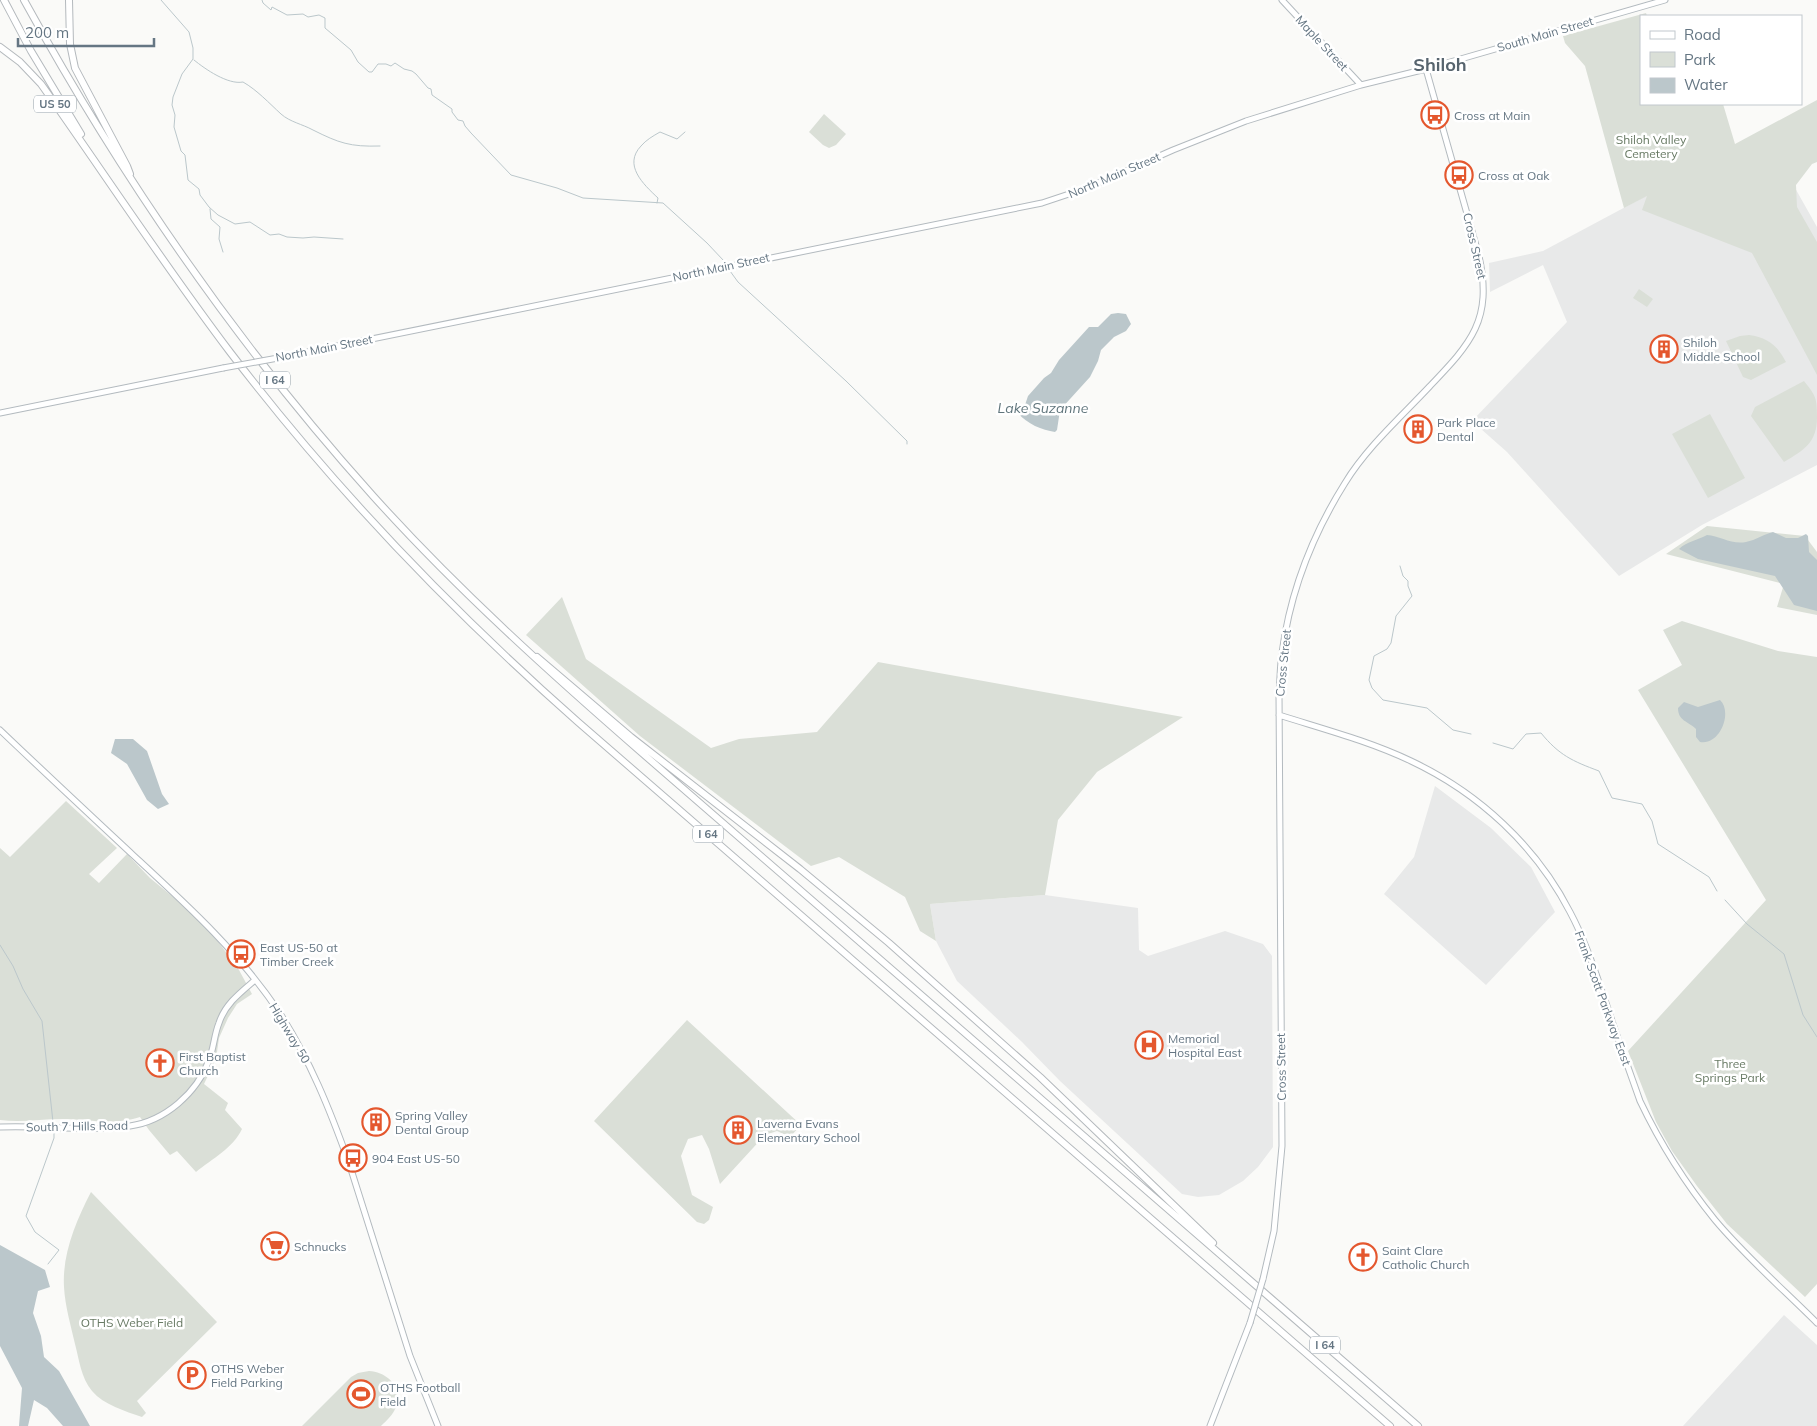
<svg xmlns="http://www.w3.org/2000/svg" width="1817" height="1426" viewBox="0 0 1817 1426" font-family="Mulish,sans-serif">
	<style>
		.built { fill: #e8e9e9 }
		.green { fill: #dadfd7 }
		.water { fill: #bbc7cb }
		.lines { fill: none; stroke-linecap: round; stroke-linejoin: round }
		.stream { stroke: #bbc7cb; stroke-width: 1 }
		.secondary-casing { stroke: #b3babf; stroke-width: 7 }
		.highway-casing { stroke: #b4b9bd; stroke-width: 8 }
		.secondary { stroke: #fff; stroke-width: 5 }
		.highway { stroke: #fff; stroke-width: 6 }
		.secondary-bridge-casing { stroke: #b3babf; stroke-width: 7; stroke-linecap: butt }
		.secondary-bridge { stroke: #fff; stroke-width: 5 }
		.labels { text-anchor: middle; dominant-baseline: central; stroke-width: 5; stroke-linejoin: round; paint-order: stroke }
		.shield { fill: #fff; stroke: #939fa8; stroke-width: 1 }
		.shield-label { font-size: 11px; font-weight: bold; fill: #657683 }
		.street-label { font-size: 12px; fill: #657683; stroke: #fff }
		.poi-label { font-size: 12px; fill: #657683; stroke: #fff; text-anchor: start }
		.park-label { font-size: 12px; fill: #687a64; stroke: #fff }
		.water-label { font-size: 14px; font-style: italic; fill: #60757c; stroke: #fff }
		.district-label { font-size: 18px; font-weight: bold; fill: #57646e; stroke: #fff }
	</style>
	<rect width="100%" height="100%" fill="#fafaf8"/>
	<!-- built -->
	<path class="built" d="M 1764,133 L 1817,227 L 1817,465 L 1702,525 L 1619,576 L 1507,452 L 1472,421 L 1567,322 L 1543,265 L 1490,292 L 1489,263 L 1543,251 Z
		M 1435,786 L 1491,828 L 1531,867 L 1555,912 L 1486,985 L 1384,894 L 1414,857 Z
		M 1045,895 L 1138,908 L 1139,950 L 1148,956 L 1225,931 L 1263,944 L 1272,956 L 1273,1147 L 1258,1167 L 1243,1181 L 1219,1195 L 1198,1197 L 1182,1194 L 1060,1081 L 1022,1042 L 957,981 L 936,941 L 930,904 Z
		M 1784,1315 L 1817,1345 L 1817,1426 L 1683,1426 Z"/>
	<!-- green -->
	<path class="green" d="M 1646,13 L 1647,16 L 1641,16 L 1641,104 L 1723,104 L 1735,144 L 1817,100 L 1817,162 L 1812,164 L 1796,185 L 1797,207 L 1817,242 L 1817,375 L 1752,253 L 1642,210 L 1647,196 L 1624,208 L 1585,66 L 1565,43 L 1563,36 Z
		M 824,114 L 846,134 L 836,145 L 829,148 L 823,145 L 809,132 Z
		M 1639,289 L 1653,299 L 1647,307 L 1633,298 Z
		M 1749,335 C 1767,337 1778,346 1786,362 L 1751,380 L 1743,377 L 1726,341 L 1740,336 Z
		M 1804,381 C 1816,396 1817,398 1817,417 C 1817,443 1804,450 1784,462 L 1751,416 L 1755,407 Z
		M 1710,414 L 1745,478 L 1708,498 L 1672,434 Z
		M 1707,526 L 1805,536 L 1817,552 L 1817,615 L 1777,607 L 1784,584 L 1666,554 Z
		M 562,597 L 586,659 L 711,748 L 739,739 L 817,732 L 878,662 L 1183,717 L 1097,772 L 1058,820 L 1045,895 L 930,904 L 936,941 L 920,931 L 905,897 L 839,857 L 811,866 L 640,736 L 526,635 Z
		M 1682,621 L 1778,651 L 1817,657 L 1817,1284 L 1805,1297 L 1727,1224 L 1697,1186 L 1672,1151 L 1656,1122 L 1628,1051 L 1766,900 L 1638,690 L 1682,665 L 1663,630 Z
		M 66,801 L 117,848 L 89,874 L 99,883 L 127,854 L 150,878 L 195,915 L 217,940 L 239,970 L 252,994 L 237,1004 L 228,1018 L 219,1038 L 216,1059 L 204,1084 L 228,1103 L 225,1110 L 242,1129 C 233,1148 212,1159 196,1172 L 177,1151 L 170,1155 L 149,1130 L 140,1117 C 111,1126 91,1119 62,1119 C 41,1119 21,1123 0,1120 L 0,848 L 10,857 Z
		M 687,1020 L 801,1125 L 790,1137 L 777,1131 L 765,1135 L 720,1184 L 709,1149 L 702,1135 L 688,1139 L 681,1156 L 692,1195 L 713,1207 L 709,1220 L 704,1224 L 697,1222 L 594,1121 Z
		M 91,1192 L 217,1322 L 137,1401 L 146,1413 L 142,1417 C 125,1411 104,1405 92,1391 C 81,1378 79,1359 75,1344 C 71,1326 65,1306 64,1287 C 62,1254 76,1221 91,1192 Z
		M 369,1371 C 388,1372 403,1388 396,1407 C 393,1415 387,1420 381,1426 L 302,1426 L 351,1377 L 358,1373 Z"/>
	<!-- water -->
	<path class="water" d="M 1118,313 L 1126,314 L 1131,324 L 1126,331 L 1114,337 L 1101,350 L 1098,361 L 1090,377 L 1060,410 L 1057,430 L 1055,432 C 1042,430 1027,424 1018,413 L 1025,405 L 1028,396 L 1044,378 L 1051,373 L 1059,360 L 1089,327 L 1098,327 L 1111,314 Z
		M 1773,532 L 1786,538 L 1798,538 L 1806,534 L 1808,536 L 1809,552 L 1817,560 L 1817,611 L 1794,605 L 1775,576 L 1698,559 L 1679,549 C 1686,542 1698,540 1707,535 C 1720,536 1732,545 1746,542 C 1756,540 1764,534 1773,532 Z
		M 1720,700 C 1733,712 1720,746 1700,742 L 1696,737 L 1696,729 C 1688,721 1678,721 1678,708 L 1684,702 L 1698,707 Z
		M 115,739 L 133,739 L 147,751 L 162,794 L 169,804 L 158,809 L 147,800 L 127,764 L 111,753 Z
		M 0,1245 L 45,1270 L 50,1287 L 38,1291 L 33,1313 L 41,1336 L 44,1357 L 59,1371 L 90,1426 L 63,1426 L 47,1408 L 34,1400 L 28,1426 L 19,1426 L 22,1388 L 0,1346 Z"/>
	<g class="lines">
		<!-- stream -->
		<path class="stream" d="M 161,0 L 189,32 L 193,48 L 193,59 L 182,74 L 173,97 L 172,105 L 175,115 L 174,127 L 181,151 L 185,155 L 188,180 L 199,189 L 200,195 L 209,207 L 218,215 L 235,224 L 250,222 L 270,235 L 279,234 L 287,237 L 303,238 L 314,237 L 343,239
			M 262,0 L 263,3 L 271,10 L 272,7 L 287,15 L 303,14 L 308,17 L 319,15 L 325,18 L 325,28 L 351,50 L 358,62 L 369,72 L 372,72 L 378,64 L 386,64 L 391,66 L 395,63 L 404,69 L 412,71 L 416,74 L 428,88 L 431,89 L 432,95 L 452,109 L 452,112 L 458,120 L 463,121 L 465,126 L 471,133 L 511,175 L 557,188 L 583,198 L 663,203 L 707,243 L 724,261
			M 194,60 C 205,69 228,85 243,82 C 257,90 269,103 281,114 C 290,122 302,124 313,130 C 339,143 350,147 380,146
			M 657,203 L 658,198 C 643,184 623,165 641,146 C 646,140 653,136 660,132 L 677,139 L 685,132
			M 210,209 L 211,219 L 220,227 L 219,239 L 223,252
			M 730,271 L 738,282 L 846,381 L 907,441 L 907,444
			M 1400,566 L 1403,576 L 1408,581 L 1408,586 L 1412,596 L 1396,616 L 1391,643 L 1387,649 L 1374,656 L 1369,680 L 1372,688 L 1383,700 L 1427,708 L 1453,730 L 1471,734
			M 1493,743 L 1513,749 L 1526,734 L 1541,733 C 1559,755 1572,761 1599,771 L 1612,798 L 1642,804 L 1652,821 L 1658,844 L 1709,877 L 1717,891
			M 1725,900 L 1747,924 L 1784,954 L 1803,1015 L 1817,1037
			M 0,945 L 13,966 L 23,989 L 42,1021 L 53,1122
			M 48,1264 L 59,1250 L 35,1232 L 26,1216 L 54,1138 L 54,1131"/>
		<!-- secondary casing -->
		<g class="secondary-casing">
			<path id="secondary" d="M 1282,0 L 1361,85
				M 278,358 L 1042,203 L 1087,188 L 1173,150 L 1246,121 L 1361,85 L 1426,69 L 1665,0
				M 0,413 L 223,368
				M 1279,715 C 1323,729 1369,741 1411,761 C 1479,793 1536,846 1570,912 C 1585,940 1595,971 1605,1000 C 1616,1034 1628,1067 1640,1101 C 1660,1143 1685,1183 1715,1220 C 1746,1257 1783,1289 1817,1323
				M 0,730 C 44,772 88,813 133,855 C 186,904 239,952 279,1012 C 310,1060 330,1110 349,1163 L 410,1356 L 438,1426
				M 0,1127 C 43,1125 88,1132 130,1126 C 165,1121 197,1093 209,1060 C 214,1048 214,1035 219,1023 C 225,1004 241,992 255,980
				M 1263,1279 L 1274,1231 L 1282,1146 L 1279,694 C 1280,681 1280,666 1282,653 C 1290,593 1313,534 1345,483 C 1367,447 1401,417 1430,386 C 1471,343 1493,320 1479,256 L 1426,69
				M 1210,1426 L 1250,1323"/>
		</g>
		<!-- highway casing -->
		<g class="highway-casing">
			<path id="highway" d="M 4,0 L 31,51 L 81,134
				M 24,0 C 122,178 238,346 374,497 C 457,589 548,671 641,752 L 1418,1426
				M 69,0 L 70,44 L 75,68 L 127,166 L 130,174
				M 0,47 L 20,62 L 41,84 C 104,173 164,265 230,352 C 333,487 451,610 578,722 L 1390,1426
				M 537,657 L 631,737 L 800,869 L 889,943 L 1040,1077 L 1213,1243"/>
		</g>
		<!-- secondary -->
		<use href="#secondary" class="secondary"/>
		<!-- highway -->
		<use href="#highway" class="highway"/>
		<!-- secondary-bridge casing -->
		<g class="secondary-bridge-casing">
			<path id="secondary-bridge" d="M 223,368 L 278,358
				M 1250,1323 L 1263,1279"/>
		</g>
		<!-- secondary-bridge -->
		<use href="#secondary-bridge" class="secondary-bridge"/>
	</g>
	<!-- icons -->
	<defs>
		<g id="bus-ring" transform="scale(1.4375)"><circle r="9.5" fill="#fff" stroke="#e4572e" stroke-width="1.5"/><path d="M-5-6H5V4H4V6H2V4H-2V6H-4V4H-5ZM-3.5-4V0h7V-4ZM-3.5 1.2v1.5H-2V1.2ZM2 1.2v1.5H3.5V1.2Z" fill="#e4572e"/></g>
		<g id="building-ring" transform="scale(1.4375)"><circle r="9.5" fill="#fff" stroke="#e4572e" stroke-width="1.5"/><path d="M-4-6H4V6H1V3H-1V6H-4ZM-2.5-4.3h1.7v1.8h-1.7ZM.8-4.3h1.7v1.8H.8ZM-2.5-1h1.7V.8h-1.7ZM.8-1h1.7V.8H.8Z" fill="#e4572e"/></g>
		<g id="hospital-ring" transform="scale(1.4375)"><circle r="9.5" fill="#fff" stroke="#e4572e" stroke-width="1.5"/><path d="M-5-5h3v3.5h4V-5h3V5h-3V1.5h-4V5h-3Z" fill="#e4572e"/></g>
		<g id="church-ring" transform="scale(1.4375)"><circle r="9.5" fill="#fff" stroke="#e4572e" stroke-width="1.5"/><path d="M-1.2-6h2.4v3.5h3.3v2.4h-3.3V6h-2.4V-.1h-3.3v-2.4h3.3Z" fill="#e4572e"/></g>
		<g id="supermarket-ring" transform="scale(1.4375)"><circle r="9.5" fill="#fff" stroke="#e4572e" stroke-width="1.5"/><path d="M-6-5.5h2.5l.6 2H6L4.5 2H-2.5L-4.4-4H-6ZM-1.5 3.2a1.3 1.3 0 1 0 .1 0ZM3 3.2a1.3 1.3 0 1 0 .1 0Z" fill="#e4572e"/></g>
		<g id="parking-ring" transform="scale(1.4375)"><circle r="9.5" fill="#fff" stroke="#e4572e" stroke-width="1.5"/><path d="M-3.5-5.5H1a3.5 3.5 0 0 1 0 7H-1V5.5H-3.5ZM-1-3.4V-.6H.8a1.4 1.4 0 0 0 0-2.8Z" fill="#e4572e"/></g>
		<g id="stadium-ring" transform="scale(1.4375)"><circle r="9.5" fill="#fff" stroke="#e4572e" stroke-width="1.5"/><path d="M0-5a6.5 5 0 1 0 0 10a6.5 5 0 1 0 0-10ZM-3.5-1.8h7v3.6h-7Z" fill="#e4572e"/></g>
	</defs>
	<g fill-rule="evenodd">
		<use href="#bus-ring" x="1435" y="115"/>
		<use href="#bus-ring" x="1459" y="175"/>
		<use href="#building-ring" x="1664" y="349"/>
		<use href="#building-ring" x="1418" y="429"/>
		<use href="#bus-ring" x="241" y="954"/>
		<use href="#hospital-ring" x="1149" y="1045"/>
		<use href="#church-ring" x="160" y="1063"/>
		<use href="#building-ring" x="376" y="1122"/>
		<use href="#building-ring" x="738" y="1130"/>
		<use href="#bus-ring" x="353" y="1158"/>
		<use href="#supermarket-ring" x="275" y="1246"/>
		<use href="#church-ring" x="1363" y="1257"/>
		<use href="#parking-ring" x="192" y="1375"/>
		<use href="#stadium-ring" x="361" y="1394"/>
	</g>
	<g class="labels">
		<!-- shield labels -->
		<g class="shield">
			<rect x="34" y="95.5" width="42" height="17" rx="4"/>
			<rect x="260" y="371.5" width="30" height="17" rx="4"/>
			<rect x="693" y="825.5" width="30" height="17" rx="4"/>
			<rect x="1310" y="1336.5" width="30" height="17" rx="4"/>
		</g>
		<g class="shield-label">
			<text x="55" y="104">US 50</text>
			<text x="275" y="380">I 64</text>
			<text x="708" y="834">I 64</text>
			<text x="1325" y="1345">I 64</text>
		</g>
		<!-- street labels -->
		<g class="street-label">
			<text transform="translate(1545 34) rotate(-16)">South Main Street</text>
			<text transform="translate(1322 43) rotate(47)">Maple Street</text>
			<text transform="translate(1114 175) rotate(-23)">North Main Street</text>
			<text transform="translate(1475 246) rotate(77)">Cross Street</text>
			<text transform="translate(721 267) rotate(-12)">North Main Street</text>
			<text transform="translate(324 348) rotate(-11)">North Main Street</text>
			<text transform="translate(1283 663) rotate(-84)">Cross Street</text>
			<text transform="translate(1603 998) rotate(70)">Frank Scott Parkway East</text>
			<text transform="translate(290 1033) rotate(59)">Highway 50</text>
			<text transform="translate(1281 1067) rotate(-91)">Cross Street</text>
			<text transform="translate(77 1126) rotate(-1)">South 7 Hills Road</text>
		</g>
		<!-- poi labels -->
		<g class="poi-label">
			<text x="1454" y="115">Cross at Main</text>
			<text x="1478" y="175">Cross at Oak</text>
			<text x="1683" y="342">Shiloh<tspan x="1683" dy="14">Middle School</tspan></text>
			<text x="1437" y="422">Park Place<tspan x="1437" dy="14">Dental</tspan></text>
			<text x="260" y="947">East US-50 at<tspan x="260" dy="14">Timber Creek</tspan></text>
			<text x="1168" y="1038">Memorial<tspan x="1168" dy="14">Hospital East</tspan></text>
			<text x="179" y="1056">First Baptist<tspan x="179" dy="14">Church</tspan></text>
			<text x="395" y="1115">Spring Valley<tspan x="395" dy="14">Dental Group</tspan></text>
			<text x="757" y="1123">Laverna Evans<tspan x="757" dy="14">Elementary School</tspan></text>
			<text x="372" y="1158">904 East US-50</text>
			<text x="294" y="1246">Schnucks</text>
			<text x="1382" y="1250">Saint Clare<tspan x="1382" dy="14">Catholic Church</tspan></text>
			<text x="211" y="1368">OTHS Weber<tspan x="211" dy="14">Field Parking</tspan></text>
			<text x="380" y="1387">OTHS Football<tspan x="380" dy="14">Field</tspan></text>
		</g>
		<!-- park labels -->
		<g class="park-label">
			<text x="1651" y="139">Shiloh Valley<tspan x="1651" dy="14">Cemetery</tspan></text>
			<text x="1730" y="1063">Three<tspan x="1730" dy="14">Springs Park</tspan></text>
			<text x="132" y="1322">OTHS Weber Field</text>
		</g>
		<!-- water labels -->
		<g class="water-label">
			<text x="1043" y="408">Lake Suzanne</text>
		</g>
		<!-- district labels -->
		<g class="district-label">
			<text x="1440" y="64">Shiloh</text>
		</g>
	</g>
	<!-- legend -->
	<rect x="1640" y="15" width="162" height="90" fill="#ffffff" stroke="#c1c8cd"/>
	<rect x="1650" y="31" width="25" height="8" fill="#ffffff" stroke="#c1c8cd"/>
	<text x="1684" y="40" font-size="15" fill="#657683">Road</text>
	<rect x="1650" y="52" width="25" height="15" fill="#dadfd7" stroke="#c1c8cd"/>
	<text x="1684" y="65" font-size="15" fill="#657683">Park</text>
	<rect x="1650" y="78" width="25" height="15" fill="#bbc7cb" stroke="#c1c8cd"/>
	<text x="1684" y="90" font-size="15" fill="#657683">Water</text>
	<!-- scale -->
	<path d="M18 38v8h136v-8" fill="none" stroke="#657683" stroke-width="2.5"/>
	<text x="25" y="38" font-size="15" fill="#657683" stroke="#ffffff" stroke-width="4" paint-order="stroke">200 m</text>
</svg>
